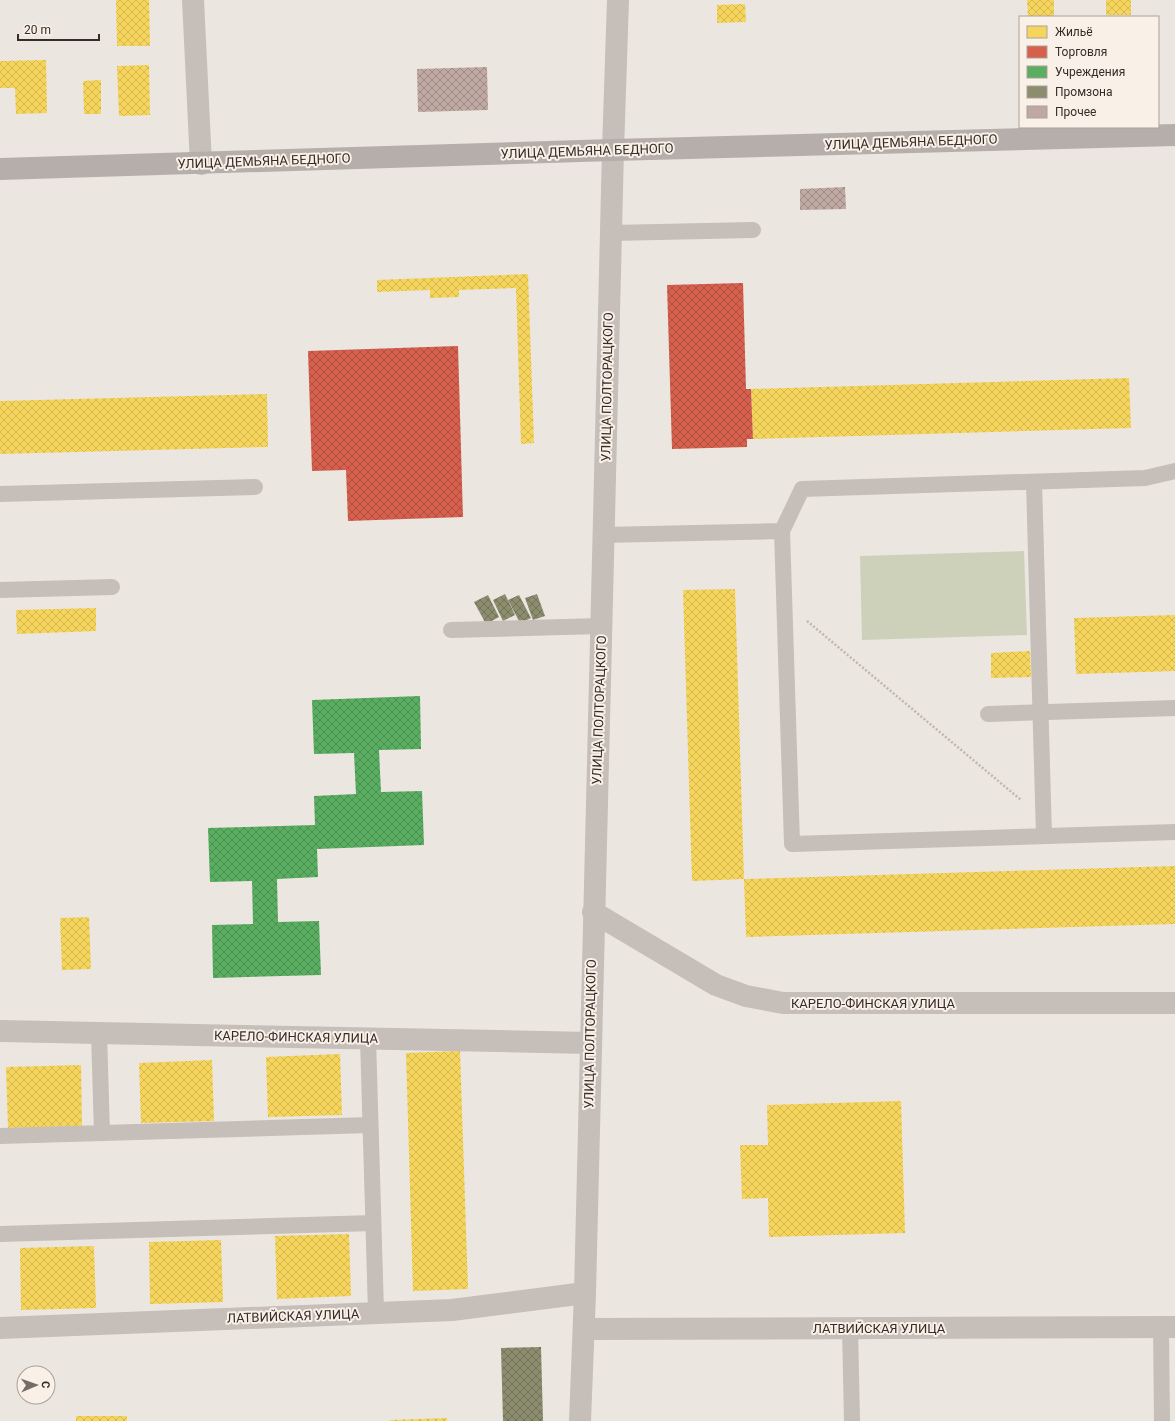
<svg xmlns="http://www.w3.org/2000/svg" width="1175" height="1421" viewBox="0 0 1175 1421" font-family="Roboto,sans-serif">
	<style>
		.green { fill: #ced1ba }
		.homes { fill: url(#homes-cross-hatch) }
		.shops { fill: url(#shops-cross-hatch) }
		.public { fill: url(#public-cross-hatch) }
		.industry { fill: url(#industry-cross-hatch) }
		.building { fill: url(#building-cross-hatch) }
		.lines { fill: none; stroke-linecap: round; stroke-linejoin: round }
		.path { stroke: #beb6b1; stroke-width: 2.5; stroke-dasharray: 2 2; stroke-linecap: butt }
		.service { stroke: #c5beb9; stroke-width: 16 }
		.minor { stroke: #c5beb9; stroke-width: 22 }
		.tertiary { stroke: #c5beb9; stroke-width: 22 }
		.secondary { stroke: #b6aeaa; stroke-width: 22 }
		.labels { text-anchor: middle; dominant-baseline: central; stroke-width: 4; stroke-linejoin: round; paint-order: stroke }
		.street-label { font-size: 13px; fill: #362b28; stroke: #f9f0e7 }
	</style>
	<defs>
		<pattern id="homes-cross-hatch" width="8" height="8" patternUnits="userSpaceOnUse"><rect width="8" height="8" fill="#f6d55c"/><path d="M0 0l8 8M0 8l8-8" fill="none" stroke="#d4b750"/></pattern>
		<pattern id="shops-cross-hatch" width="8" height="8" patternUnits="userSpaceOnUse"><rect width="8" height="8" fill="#d6604d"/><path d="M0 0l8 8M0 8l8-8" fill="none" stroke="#ae4f40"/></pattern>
		<pattern id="public-cross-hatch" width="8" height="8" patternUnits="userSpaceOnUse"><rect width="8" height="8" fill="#5aae61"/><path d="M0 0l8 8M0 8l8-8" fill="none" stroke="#4b8e50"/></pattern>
		<pattern id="industry-cross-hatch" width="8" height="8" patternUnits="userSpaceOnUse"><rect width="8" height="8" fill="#8c8c6e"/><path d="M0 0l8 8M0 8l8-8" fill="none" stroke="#73735a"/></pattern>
		<pattern id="building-cross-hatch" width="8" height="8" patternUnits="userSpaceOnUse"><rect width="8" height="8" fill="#c0a9a2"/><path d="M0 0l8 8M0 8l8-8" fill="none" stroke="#9d8a84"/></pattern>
	</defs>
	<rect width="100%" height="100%" fill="#ece6e0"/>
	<!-- green -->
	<path class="green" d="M 1024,551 L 1027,635 L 862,640 L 860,556 Z"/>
	<!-- homes -->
	<path class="homes" d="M 116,0 L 149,0 L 150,46 L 117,46 Z
		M 1027,0 L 1054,0 L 1054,17 L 1028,17 Z
		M 1106,0 L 1131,0 L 1131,15 L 1106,15 Z
		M 745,4 L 746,22 L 717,23 L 717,5 Z
		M 46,60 L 47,113 L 16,114 L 15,88 L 0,88 L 0,61 Z
		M 149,65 L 150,115 L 119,116 L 117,66 Z
		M 101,80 L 101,114 L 84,114 L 83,81 Z
		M 528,274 L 534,443 L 521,444 L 516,288 L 459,290 L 459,297 L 430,298 L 430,290 L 377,292 L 377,280 Z
		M 1129,378 L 1131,428 L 753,439 L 751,389 Z
		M 267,394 L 268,447 L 0,454 L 0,401 Z
		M 735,589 L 744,879 L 1175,866 L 1175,924 L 746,937 L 744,879 L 692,881 L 683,590 Z
		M 96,608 L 96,631 L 17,634 L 16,610 Z
		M 1175,615 L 1175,671 L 1076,674 L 1074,618 Z
		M 1030,651 L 1031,677 L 991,678 L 991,653 Z
		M 89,917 L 91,969 L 62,970 L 60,918 Z
		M 460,1051 L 468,1289 L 413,1291 L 406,1053 Z
		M 340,1054 L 342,1115 L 268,1117 L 266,1057 Z
		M 212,1060 L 214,1121 L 141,1123 L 139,1063 Z
		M 81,1065 L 82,1126 L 8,1128 L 6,1067 Z
		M 901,1101 L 905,1233 L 769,1237 L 768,1198 L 742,1199 L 740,1145 L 768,1145 L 767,1105 Z
		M 349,1234 L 351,1296 L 277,1299 L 275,1236 Z
		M 221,1240 L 223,1302 L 150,1304 L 149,1242 Z
		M 94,1246 L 96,1308 L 21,1310 L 20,1248 Z
		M 76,1416 L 127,1416 L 127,1421 L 76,1421 Z
		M 447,1418 L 447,1421 L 390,1421 L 390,1420 Z"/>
	<!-- shops -->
	<path class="shops" d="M 743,283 L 746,389 L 751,389 L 753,439 L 747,439 L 747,447 L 672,449 L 667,285 Z
		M 458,346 L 463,517 L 348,521 L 346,470 L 312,471 L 308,351 Z"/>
	<!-- public -->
	<path class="public" d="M 420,696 L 421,749 L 379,750 L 381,792 L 422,791 L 424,845 L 317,849 L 318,877 L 277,879 L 278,922 L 319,921 L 321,975 L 213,978 L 212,925 L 253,924 L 252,881 L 210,882 L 208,828 L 315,825 L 314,796 L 356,794 L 354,753 L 314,754 L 312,700 Z"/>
	<!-- industry -->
	<path class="industry" d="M 505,594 L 515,615 L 503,621 L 493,600 Z
		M 537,594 L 545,616 L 533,620 L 525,598 Z
		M 488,595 L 499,617 L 486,624 L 474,602 Z
		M 519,595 L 531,618 L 520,623 L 508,600 Z
		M 541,1347 L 543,1421 L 503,1421 L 501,1348 Z"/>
	<!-- building -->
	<path class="building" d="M 487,67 L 488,110 L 418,112 L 417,69 Z
		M 845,187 L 846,209 L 800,210 L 800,189 Z"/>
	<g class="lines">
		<!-- path -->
		<path class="path" d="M 807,621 L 1021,800"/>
		<!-- service -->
		<path class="service" d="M 611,233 L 753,230
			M 1175,471 L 1145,478 L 802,489 L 782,531 L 792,844 L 1175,832
			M 1034,482 L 1044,836
			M 0,494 L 255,487
			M 604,535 L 782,531
			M 0,590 L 112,587
			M 451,630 L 601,626
			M 988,714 L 1175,708
			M 99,1033 L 102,1133
			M 368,1038 L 376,1312
			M 0,1136 L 370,1125
			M 0,1234 L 373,1223
			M 1161,1327 L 1162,1421
			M 850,1328 L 852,1421"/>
		<!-- minor -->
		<path class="minor" d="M 193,0 L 201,164
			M 593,912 L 716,985 L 746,996 L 783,1003 L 1175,1003
			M 1,1031 L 590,1043
			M 0,1328 L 452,1310 L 585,1293
			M 584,1329 L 1175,1327
			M 580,1421 L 585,1293 L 613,150"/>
		<!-- tertiary -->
		<path class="tertiary" d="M 613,150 L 618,0"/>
		<!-- secondary -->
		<path class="secondary" d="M 0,169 L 613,150 L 1175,135"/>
	</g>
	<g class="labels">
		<!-- street labels -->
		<g class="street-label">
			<text transform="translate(911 142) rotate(-2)">УЛИЦА ДЕМЬЯНА БЕДНОГО</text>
			<text transform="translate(587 151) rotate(-2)">УЛИЦА ДЕМЬЯНА БЕДНОГО</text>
			<text transform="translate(264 161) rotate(-2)">УЛИЦА ДЕМЬЯНА БЕДНОГО</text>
			<text transform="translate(607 387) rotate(-89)">УЛИЦА ПОЛТОРАЦКОГО</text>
			<text transform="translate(599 710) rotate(-88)">УЛИЦА ПОЛТОРАЦКОГО</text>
			<text x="873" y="1003">КАРЕЛО-ФИНСКАЯ УЛИЦА</text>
			<text transform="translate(590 1034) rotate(-89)">УЛИЦА ПОЛТОРАЦКОГО</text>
			<text transform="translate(296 1037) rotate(1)">КАРЕЛО-ФИНСКАЯ УЛИЦА</text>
			<text transform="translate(293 1316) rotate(-2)">ЛАТВИЙСКАЯ УЛИЦА</text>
			<text x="879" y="1328">ЛАТВИЙСКАЯ УЛИЦА</text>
		</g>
	</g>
	<!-- legend -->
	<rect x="1019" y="16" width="140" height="112" fill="#f9f0e7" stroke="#aba19b"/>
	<rect x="1027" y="26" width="20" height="12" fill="#f6d55c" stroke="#aba19b"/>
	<text x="1055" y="36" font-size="12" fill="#362b28">Жильё</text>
	<rect x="1027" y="46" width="20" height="12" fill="#d6604d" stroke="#aba19b"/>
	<text x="1055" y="56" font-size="12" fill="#362b28">Торговля</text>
	<rect x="1027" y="66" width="20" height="12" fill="#5aae61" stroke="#aba19b"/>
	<text x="1055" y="76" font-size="12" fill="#362b28">Учреждения</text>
	<rect x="1027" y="86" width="20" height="12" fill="#8c8c6e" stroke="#aba19b"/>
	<text x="1055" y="96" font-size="12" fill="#362b28">Промзона</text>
	<rect x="1027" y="106" width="20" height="12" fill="#c0a9a2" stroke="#aba19b"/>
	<text x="1055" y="116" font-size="12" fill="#362b28">Прочее</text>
	<!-- north arrow -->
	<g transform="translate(36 1385) rotate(88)"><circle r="19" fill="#f9f0e7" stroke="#aba19b"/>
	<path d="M0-3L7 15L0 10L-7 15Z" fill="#766c68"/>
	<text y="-6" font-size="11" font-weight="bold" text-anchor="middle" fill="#362b28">С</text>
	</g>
	<!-- scale -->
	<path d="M18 34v6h81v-6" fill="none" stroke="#362b28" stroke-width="2"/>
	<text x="24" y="34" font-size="12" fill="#362b28" stroke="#f9f0e7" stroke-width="3" paint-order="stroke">20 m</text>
</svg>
